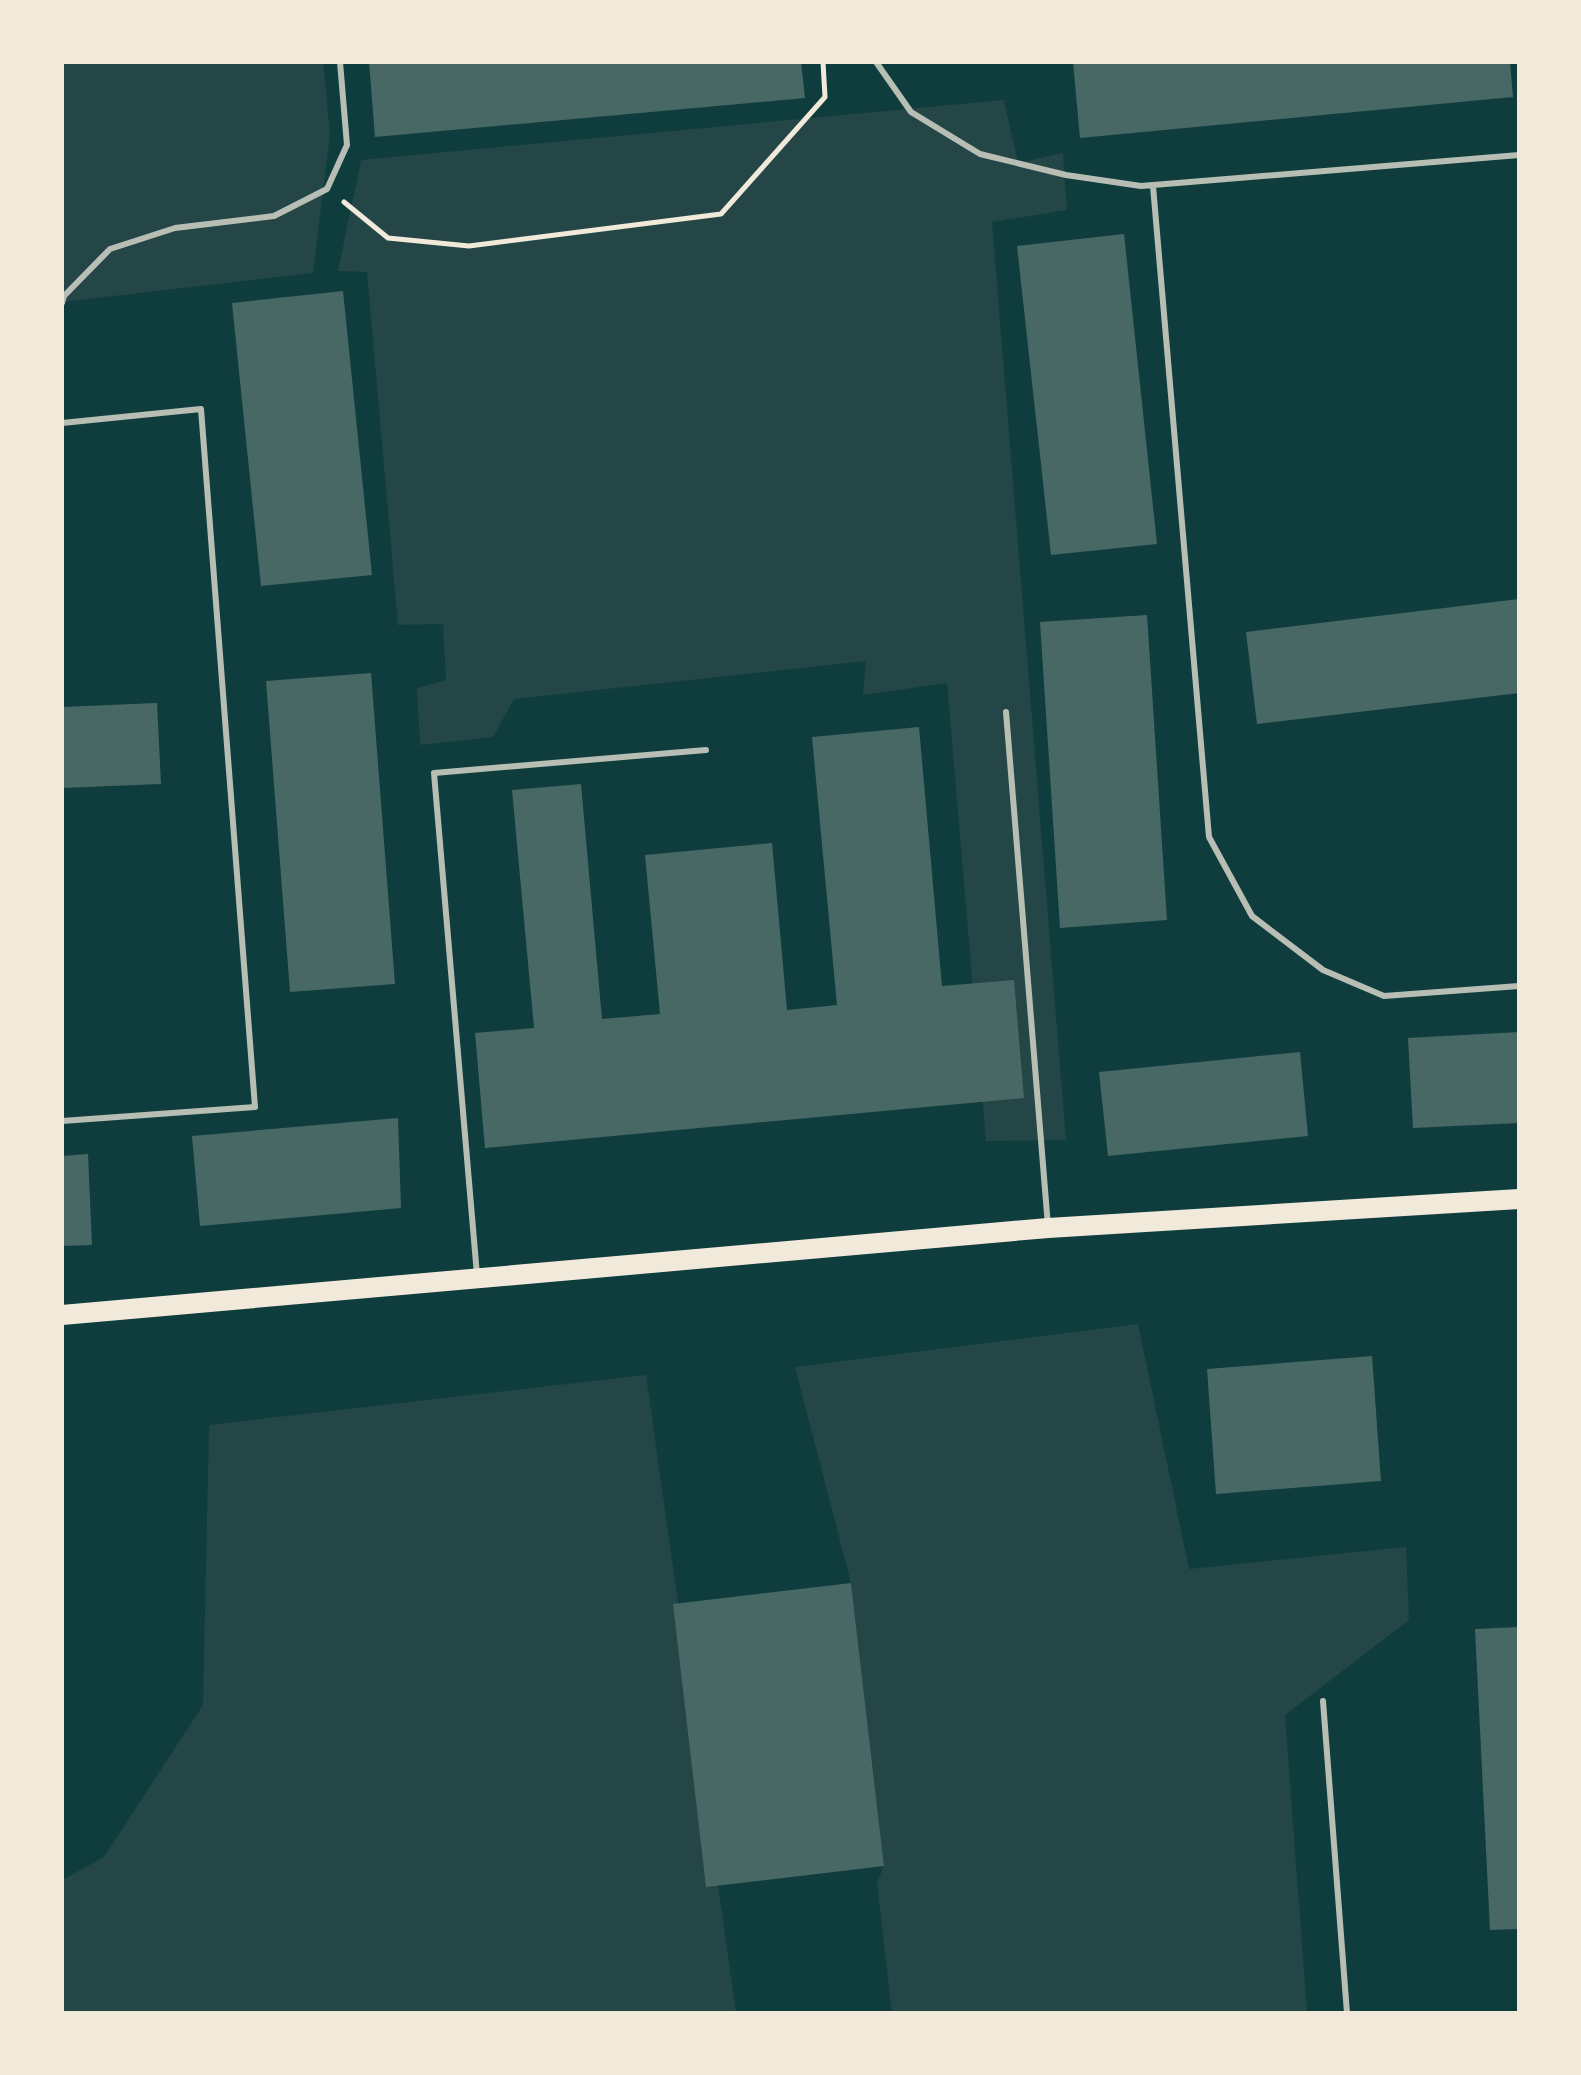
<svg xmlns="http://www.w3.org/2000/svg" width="1581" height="2075" viewBox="0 0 1581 2075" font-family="'Exo 2',sans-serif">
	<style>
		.green { fill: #244646 }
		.building { fill: #486865 }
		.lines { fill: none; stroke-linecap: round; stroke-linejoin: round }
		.path { stroke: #f1e9da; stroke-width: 5 }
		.service { stroke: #b8beb3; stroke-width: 6 }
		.primary { stroke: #f1e9da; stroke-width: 20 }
	</style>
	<rect width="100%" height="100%" fill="#0f3d3e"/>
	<!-- green -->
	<path class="green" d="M 62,62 L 323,62 L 330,134 L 313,273 L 62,302 Z
		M 1004,100 L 1018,163 L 1063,153 L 1067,210 L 992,222 L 1066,1140 L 986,1141 L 947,683 L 863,695 L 866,661 L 514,699 L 493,737 L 420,745 L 417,688 L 446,680 L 443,624 L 398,625 L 367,272 L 338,271 L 361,160 Z
		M 1138,1324 L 1189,1569 L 1406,1547 L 1409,1620 L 1285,1715 L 1307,2013 L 892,2013 L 877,1883 L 884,1865 L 851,1583 L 795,1367 Z
		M 646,1375 L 736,2013 L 62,2013 L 62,1880 L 104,1857 L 203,1705 L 209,1425 Z"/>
	<!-- building -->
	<path class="building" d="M 369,62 L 801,62 L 805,98 L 375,137 Z
		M 1073,62 L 1510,62 L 1513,97 L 1080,138 Z
		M 1124,234 L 1157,544 L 1051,555 L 1017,246 Z
		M 343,291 L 372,575 L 261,586 L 232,303 Z
		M 1519,599 L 1519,693 L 1257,724 L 1246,632 Z
		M 1147,615 L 1167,920 L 1060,928 L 1040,622 Z
		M 371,673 L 395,984 L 290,992 L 266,681 Z
		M 157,703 L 161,784 L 62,788 L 62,707 Z
		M 919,727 L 942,986 L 1014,980 L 1024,1098 L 485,1148 L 475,1033 L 534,1028 L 512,790 L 581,784 L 602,1019 L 660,1014 L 645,855 L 772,843 L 787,1010 L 837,1005 L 812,737 Z
		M 1519,1032 L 1519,1123 L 1413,1128 L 1408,1038 Z
		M 1300,1052 L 1308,1136 L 1108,1156 L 1099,1072 Z
		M 398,1118 L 401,1208 L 200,1226 L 192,1136 Z
		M 88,1154 L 92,1245 L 62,1246 L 62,1156 Z
		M 1372,1356 L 1381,1481 L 1216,1494 L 1207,1369 Z
		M 851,1583 L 884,1866 L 706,1887 L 673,1604 Z
		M 1519,1627 L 1519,1929 L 1490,1930 L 1475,1629 Z"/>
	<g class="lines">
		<!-- path -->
		<path class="path" d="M 344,202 L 388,238 L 469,246 L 721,214 L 825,97 L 823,62"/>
		<!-- service -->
		<path class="service" d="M 876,62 L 911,112 L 980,154 L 1066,175 L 1141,186 L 1519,155
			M 1153,186 L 1209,837 L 1252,916 L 1323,970 L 1384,996 L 1519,986
			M 62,303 L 64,296 L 110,249 L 175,228 L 274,216 L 327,189 L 347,145 L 340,62
			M 62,423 L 201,409 L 255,1107 L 62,1121
			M 1006,712 L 1048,1226
			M 477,1275 L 434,773 L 706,750
			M 1323,1701 L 1347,2013"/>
		<!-- primary -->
		<path class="primary" d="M 62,1315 L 1048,1228 L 1519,1199"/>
	</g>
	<!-- border -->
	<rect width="1581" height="2075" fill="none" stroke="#f1e9da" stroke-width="128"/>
</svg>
